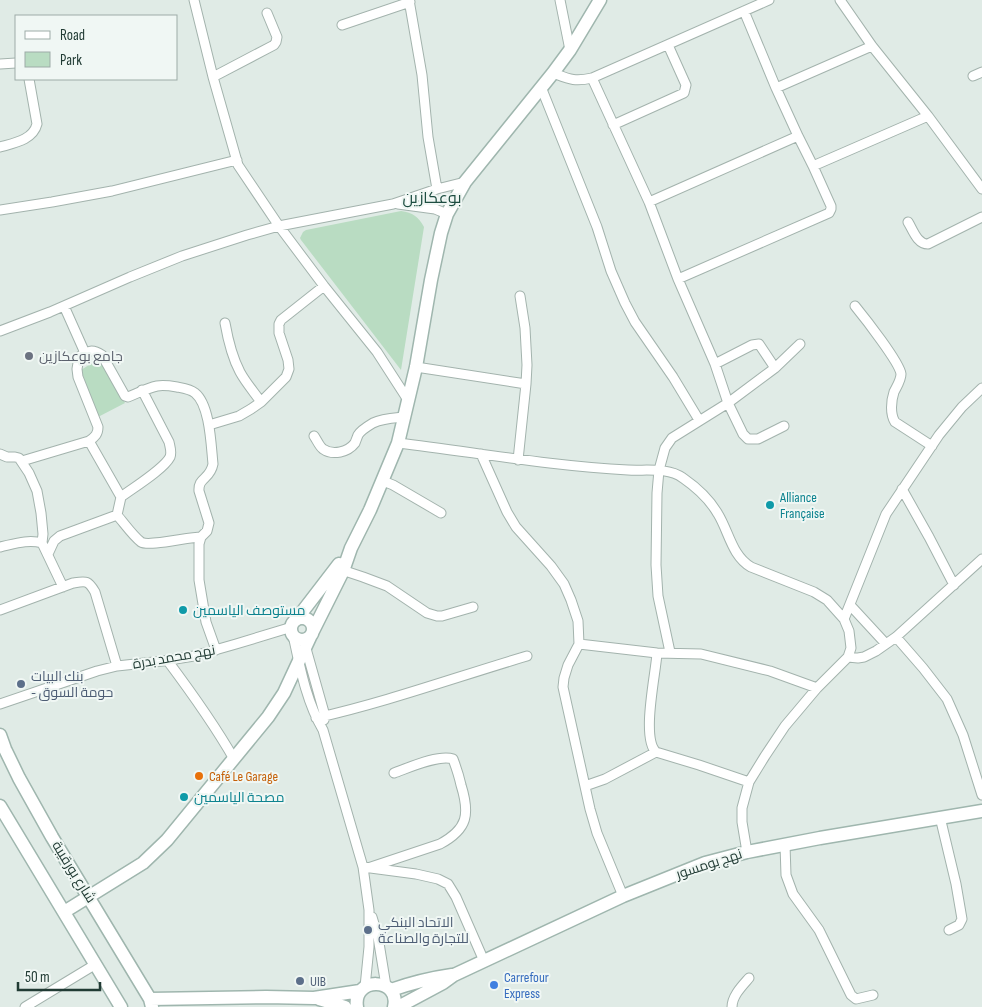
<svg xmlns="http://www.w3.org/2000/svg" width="982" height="1007" viewBox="0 0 982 1007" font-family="'Sofia Sans Condensed',Cairo,sans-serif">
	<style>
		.green { fill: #b9dcc2 }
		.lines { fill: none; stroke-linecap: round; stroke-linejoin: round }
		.street-casing { stroke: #a3b3ad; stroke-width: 11 }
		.secondary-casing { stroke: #9fb6ae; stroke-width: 15 }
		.street { stroke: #fff; stroke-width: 9 }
		.secondary { stroke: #fff; stroke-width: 12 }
		.worship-dot { fill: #6b7280; stroke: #f0f7f4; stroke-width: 2 }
		.culture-dot { fill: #0f9aa8; stroke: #f0f7f4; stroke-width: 2 }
		.service-dot { fill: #5c6f8a; stroke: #f0f7f4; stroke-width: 2 }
		.food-dot { fill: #e8710a; stroke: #f0f7f4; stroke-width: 2 }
		.shop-dot { fill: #3f7fe0; stroke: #f0f7f4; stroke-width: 2 }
		.labels { text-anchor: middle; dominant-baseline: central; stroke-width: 4; stroke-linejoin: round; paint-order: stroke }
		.worship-label { font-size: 14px; fill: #5b616d; stroke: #f0f7f4; text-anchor: start }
		.culture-label { font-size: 14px; fill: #0d838f; stroke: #f0f7f4; text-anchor: start }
		.street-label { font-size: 14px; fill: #213b34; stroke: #f0f7f4 }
		.service-label { font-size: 14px; fill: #4e5e75; stroke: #f0f7f4; text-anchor: start }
		.food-label { font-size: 14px; fill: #c56008; stroke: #f0f7f4; text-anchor: start }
		.shop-label { font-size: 14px; fill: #366cbe; stroke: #f0f7f4; text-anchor: start }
		.quarter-label { font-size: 16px; fill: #1d4d41; stroke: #f0f7f4 }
	</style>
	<rect width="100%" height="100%" fill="#e0ebe6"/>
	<!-- green -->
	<path class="green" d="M 401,211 C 413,213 418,216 424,227 L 401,370 L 301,240 L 300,238 L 303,232 L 306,230 Z
		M 100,358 L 125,403 L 98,417 L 81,370 Z"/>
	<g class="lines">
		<!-- street casing -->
		<g class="street-casing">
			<path id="street" d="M 194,0 L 213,77 L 238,165 L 279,226 L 324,286 L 377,352 L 408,400
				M 409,0 L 422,75 L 428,137 L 437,189
				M 560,0 L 570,50
				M 840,0 L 872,46 L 928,116 L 982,189
				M 342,25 L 410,2
				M 0,64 L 16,63
				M 553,73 C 569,79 574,82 592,78 L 769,0
				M 973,76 L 982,72
				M 213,77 L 274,45 L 276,42 L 277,37 L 267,13
				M 592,78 L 649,202 L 678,279 L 715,364 L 728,403 L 743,434 L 748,439 L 758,439 L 784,426
				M 541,87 L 597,227 L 611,271 L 625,303 L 635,322 L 673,377 L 699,420
				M 776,88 L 872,46
				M 613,125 L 684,93 L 686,85 L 668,45
				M 0,147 C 14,143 33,140 37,124 L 29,79
				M 813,166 L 928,116
				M 649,202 L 798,136
				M 398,204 L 435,209 L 447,214
				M 0,210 L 52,202 L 112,191 L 237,160
				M 908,222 C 913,230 917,244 928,244 L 982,217
				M 678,279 L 829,213 L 831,209 L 831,206 L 813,166 L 798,136 L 776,88 L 744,11
				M 64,306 L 85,353
				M 855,306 C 864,317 900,363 901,374 C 901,380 897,386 894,392 C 891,401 890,414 895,422 L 932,446
				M 225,323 C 228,340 232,357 240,372 C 246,383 254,392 261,402
				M 0,331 L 50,312 L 130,277 L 182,256 L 247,235 L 279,226 L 393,204 L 437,189 L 465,182
				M 715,364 L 752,345 L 759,344 L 775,368
				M 416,367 L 526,384
				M 209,425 L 239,416 L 251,409 L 261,402 L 286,377 L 289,369 L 288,360 L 279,333 L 279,324 L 281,320 L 324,286
				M 314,436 C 317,440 319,446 323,449 C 333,456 348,452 355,443 C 356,440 357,438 358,435 C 361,430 368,426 373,423 C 383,418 393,418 404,417
				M 89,441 L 121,497
				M 398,443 C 474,452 550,466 628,470 C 646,471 668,467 683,478 C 696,487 710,500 718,514 C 729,532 732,556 751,567 L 814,592 L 827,600 L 844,619 L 849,631 L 851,648 L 848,657 L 817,688 L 785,726 L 765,756 L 749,782 L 742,808 L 742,822 L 747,852
				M 0,454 L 7,457 L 15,457 L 19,458 L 29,473 L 37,491 L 41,513 L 43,534 L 42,543 L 63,587
				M 481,454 L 507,512 L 516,527 L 551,566 L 564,584 L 571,600 L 578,621 L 579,644 L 568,665 L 564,678 L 563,687 L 590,809 L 597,833 L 623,896
				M 518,460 L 526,384 L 527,365 L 525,328 L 520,296
				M 22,461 L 89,441 C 95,437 98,434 98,427 L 78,377 L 77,369 L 79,357 C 88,350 93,349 102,355 L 125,396 L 128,397 C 138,393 147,388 157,386 C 163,385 171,386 177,387 C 182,388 190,389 195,393 C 210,405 211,445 213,464 C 210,480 198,477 199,491 L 209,523 L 207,531 L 201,537 L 199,544 L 199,580 L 206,622 L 216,650
				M 383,481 L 393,485 L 441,513
				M 902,489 L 929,537 L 954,585
				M 117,515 C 124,523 133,536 141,542 C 149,547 188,537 201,537
				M 0,547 C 14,544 28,539 42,543
				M 48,554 L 54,541 L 60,536 L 117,515 L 121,497 C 133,488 164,469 170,457 C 172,452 170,447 169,442 L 142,390
				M 339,569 L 363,577 L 387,586 L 427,613 L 437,616 L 442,616 L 473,607
				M 850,605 L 886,644
				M 0,610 L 73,583 C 86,581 88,580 95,592 L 117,666
				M 844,619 L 886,514 L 939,435 L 962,407 L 982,388
				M 293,635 C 300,667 306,701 323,730 L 363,867 L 416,874 L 438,879 L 448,884 L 456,897 L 484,961
				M 896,637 L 923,668 L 947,699 L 963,735 L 982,795
				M 579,644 L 657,653 L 701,654 L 770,671 L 817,688
				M 305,645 L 325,716 L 324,720
				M 670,652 L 658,596 L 656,565 L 657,493 L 659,470 L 665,448 L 672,438 L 728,403 L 775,368 L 800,344
				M 657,653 C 656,673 641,738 656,752 L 699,765 L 749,782
				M 848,657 L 858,658 L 864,657 L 876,651 L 896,637 L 982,559
				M 167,660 C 191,692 214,724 234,759
				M 0,704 L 97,671 L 117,666 L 163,661 L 194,656 L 236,644 L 292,627
				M 316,718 C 387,702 456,677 527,656
				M 585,786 L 605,779 L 656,752
				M 940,817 L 956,884 L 962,919 L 959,925 L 949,930
				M 785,845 L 786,875 L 793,894 L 819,930 L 851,995 L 856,999 L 873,995
				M 363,867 L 369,910 L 369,947 L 365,987
				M 368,868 L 440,844 C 468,829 470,814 461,785 C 459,776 456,767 453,759 C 439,754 408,768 394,773
				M 372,917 L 378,937 L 386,986
				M 25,1007 L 96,964
				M 732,1007 C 732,996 742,986 749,978"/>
		</g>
		<!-- secondary casing -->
		<g class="secondary-casing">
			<path id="secondary" d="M291 629a11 11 0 1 1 22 0a11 11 0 1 1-22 0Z
				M 296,620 L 339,564
				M 313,631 L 343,571 L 351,548 L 370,510 L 398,443 L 416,367 L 431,280 L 441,233 L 447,214 L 465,182 L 553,73 L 570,50 L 600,0
				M 0,735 L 5,749 L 19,778 L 52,837 L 150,999 L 152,1007
				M 0,806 L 121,1007
				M 64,912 L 143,863 L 167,840 L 268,717 L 284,693 L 311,635
				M 391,990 C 411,983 431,978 452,975
				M 150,999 L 266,997 L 314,998 L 360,991
				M 319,999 L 345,1007
				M 357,1007 C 352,976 401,977 394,1007
				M 398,1007 L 443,983 L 454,975 L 623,896 L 705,863 L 747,852 L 820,838 L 982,811"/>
		</g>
		<!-- street -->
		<use href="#street" class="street"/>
		<!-- secondary -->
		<use href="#secondary" class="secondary"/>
	</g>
	<!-- markers -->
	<circle class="worship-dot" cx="29" cy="356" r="5"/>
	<g class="culture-dot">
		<circle cx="770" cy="505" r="5"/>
		<circle cx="183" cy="610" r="5"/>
		<circle cx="184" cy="797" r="5"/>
	</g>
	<g class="service-dot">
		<circle cx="21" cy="684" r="5"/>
		<circle cx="368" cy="930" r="5"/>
		<circle cx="300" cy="981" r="5"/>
	</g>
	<circle class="food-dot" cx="199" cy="776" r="5"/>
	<circle class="shop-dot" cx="494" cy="985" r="5"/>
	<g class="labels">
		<!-- worship labels -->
		<g class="worship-label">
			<text x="39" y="356">جامع بوعكازين</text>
		</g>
		<!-- culture labels -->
		<g class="culture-label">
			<text x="780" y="497">Alliance<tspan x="780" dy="16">Française</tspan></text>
			<text x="193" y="610">مستوصف الياسمين</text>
			<text x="194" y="797">مصحة الياسمين</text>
		</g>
		<!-- street labels -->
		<g class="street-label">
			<text transform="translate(174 657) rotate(-10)">نهج محمد بدرة</text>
			<text transform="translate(709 864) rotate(-18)">نهج بومسور</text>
			<text transform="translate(74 872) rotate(58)">شارع بورقيبة</text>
		</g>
		<!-- service labels -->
		<g class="service-label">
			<text x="31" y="676">بنك البيات<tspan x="31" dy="16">- حومة السوق</tspan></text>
			<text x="378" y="922">الاتحاد البنكي<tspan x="378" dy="16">للتجارة والصناعة</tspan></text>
			<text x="310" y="981">UIB</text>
		</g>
		<!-- food labels -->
		<g class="food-label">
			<text x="209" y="776">Café Le Garage</text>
		</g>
		<!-- shop labels -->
		<g class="shop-label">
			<text x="504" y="977">Carrefour<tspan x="504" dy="16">Express</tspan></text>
		</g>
		<!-- quarter labels -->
		<g class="quarter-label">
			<text x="432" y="198">بوعكازين</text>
		</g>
	</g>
	<!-- legend -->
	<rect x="15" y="15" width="162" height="65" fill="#f0f7f4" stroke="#9daca7"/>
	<rect x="25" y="31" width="25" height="8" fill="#ffffff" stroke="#9daca7"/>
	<text x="60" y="40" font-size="15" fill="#213b34">Road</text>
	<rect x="25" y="52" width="25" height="15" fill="#b9dcc2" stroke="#9daca7"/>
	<text x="60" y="65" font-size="15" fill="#213b34">Park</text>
	<!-- scale -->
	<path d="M18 982v8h82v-8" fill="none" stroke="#213b34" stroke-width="2.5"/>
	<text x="25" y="982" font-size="15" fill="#213b34" stroke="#f0f7f4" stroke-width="4" paint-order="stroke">50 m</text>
</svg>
